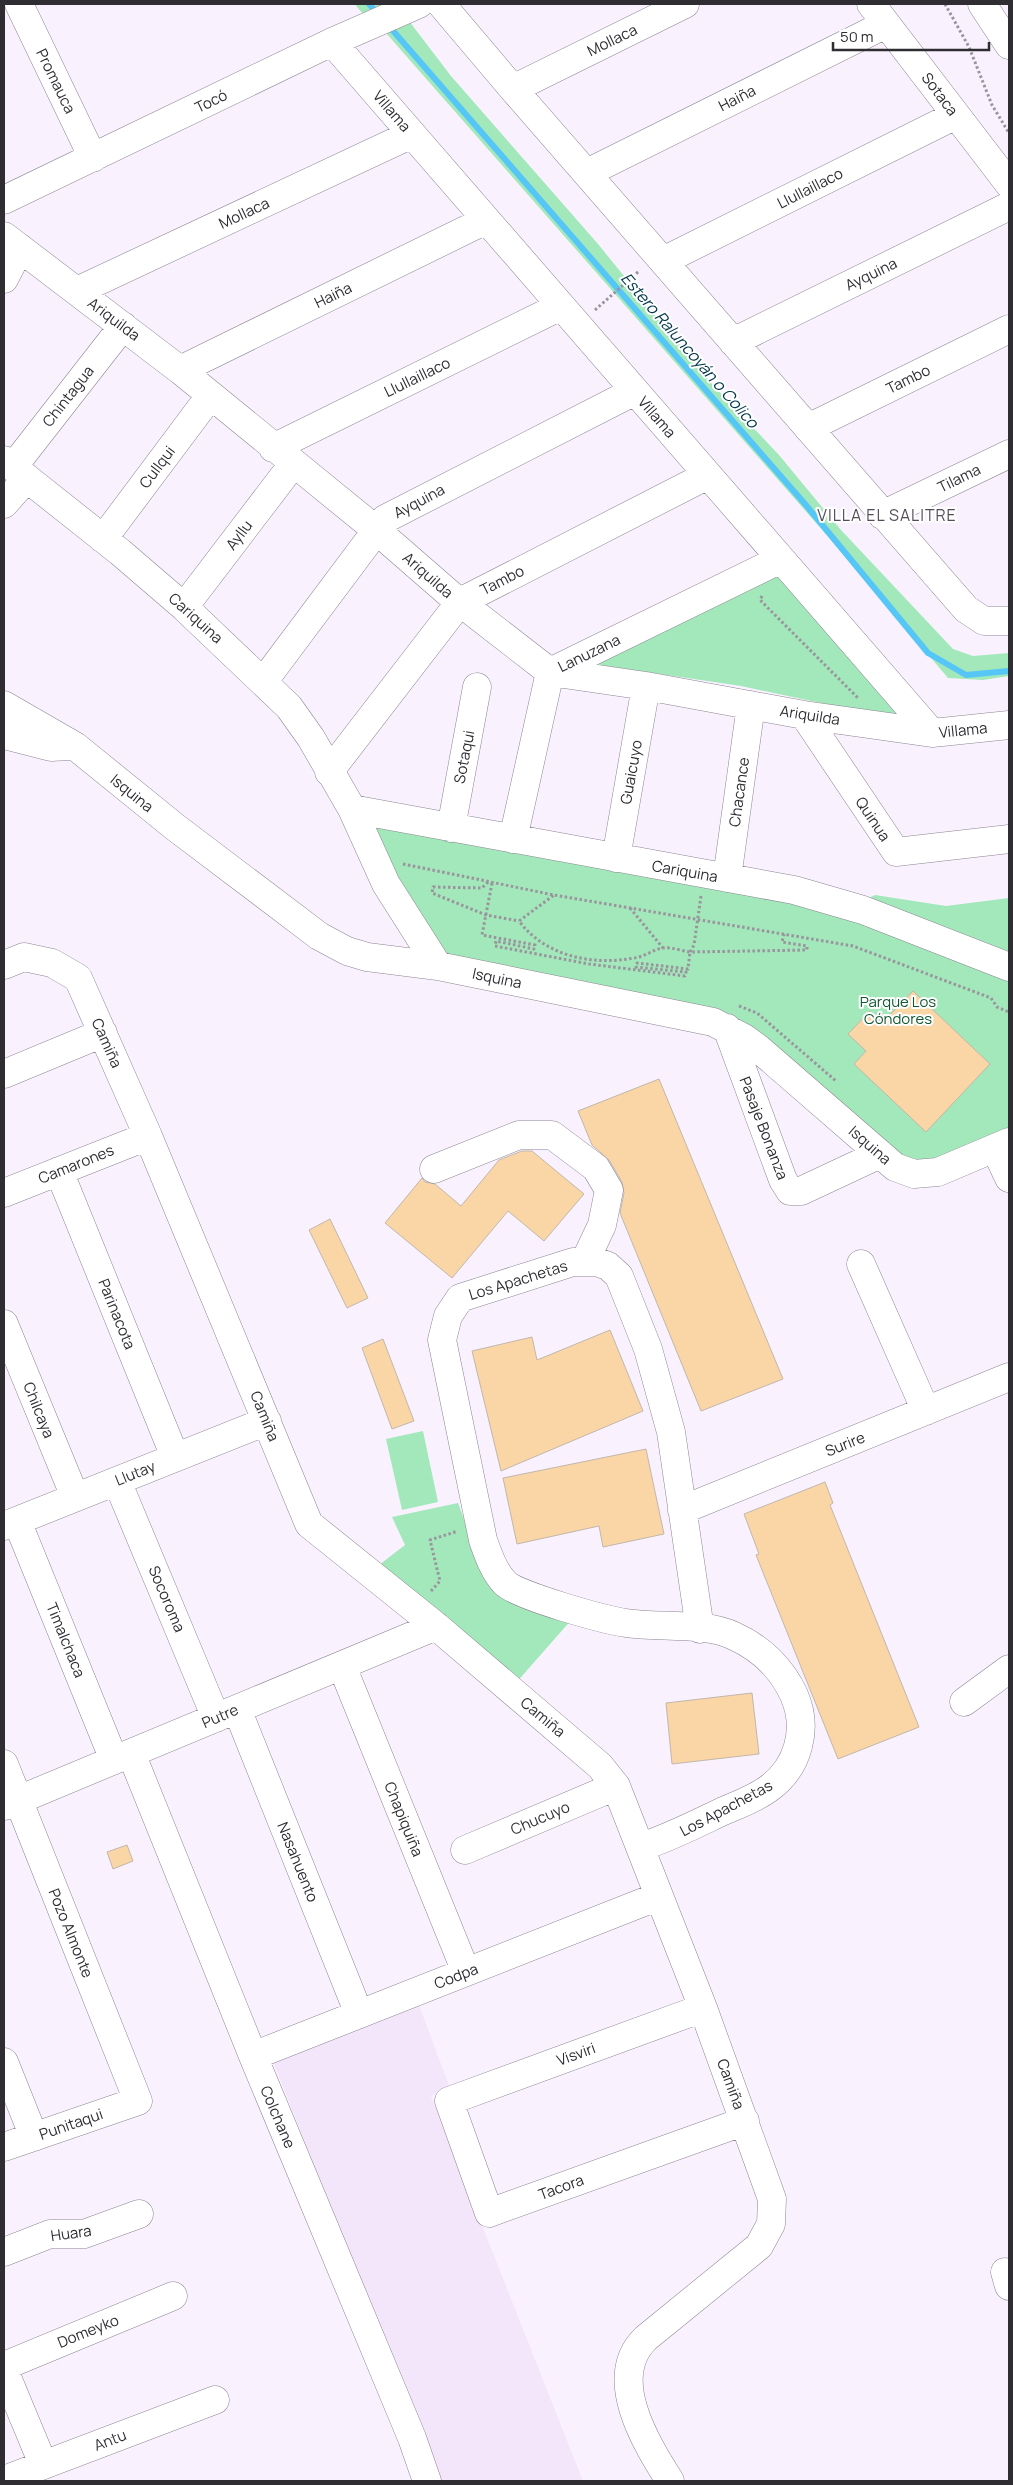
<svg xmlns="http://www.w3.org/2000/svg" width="1013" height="2485" viewBox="0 0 1013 2485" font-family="Manrope,sans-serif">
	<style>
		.built { fill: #f3e6fb }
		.green { fill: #a2e8ba }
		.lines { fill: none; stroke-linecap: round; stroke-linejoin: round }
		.stream { stroke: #56c6f7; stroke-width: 6 }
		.building { fill: #fad5a6; stroke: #c1b7ab }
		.minor-casing { stroke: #8c8591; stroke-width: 29 }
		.path { stroke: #99949d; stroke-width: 3; stroke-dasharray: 2.5 2.5; stroke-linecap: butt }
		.minor { stroke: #fff; stroke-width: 28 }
		.labels { text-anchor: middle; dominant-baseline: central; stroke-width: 4; stroke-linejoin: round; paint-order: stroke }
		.street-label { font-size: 15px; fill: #2f2c32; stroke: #fff }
		.park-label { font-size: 15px; fill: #115833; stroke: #fff }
		.water-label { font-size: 16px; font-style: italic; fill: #013549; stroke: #fff }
		.neighbourhood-label { font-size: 16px; letter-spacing: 1px; fill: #544d59; stroke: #fff }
	</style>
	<rect width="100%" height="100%" fill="#f9f2fe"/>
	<!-- built -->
	<path class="built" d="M 419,2005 L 450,2088 L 431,2096 L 583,2481 L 437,2481 L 273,2061 Z"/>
	<!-- green -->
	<path class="green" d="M 355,4 L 396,4 L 451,76 L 598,244 L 711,383 L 779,455 L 841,530 L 953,649 L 973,656 L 1009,653 L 1009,676 L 983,680 L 948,678 L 831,540 L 386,33 C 376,24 361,14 355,4 Z
		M 777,574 L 897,712 L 891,720 L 873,714 L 741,686 L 593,664 Z
		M 364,821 L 841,912 L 875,895 L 946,906 L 1009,898 L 1009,1130 L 923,1163 L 900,1157 L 749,1025 L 731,1015 L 444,957 Z
		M 423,1431 L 438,1502 L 402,1510 L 386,1439 Z
		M 458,1503 L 483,1571 L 573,1618 L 515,1684 L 379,1565 L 405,1545 L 392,1517 Z"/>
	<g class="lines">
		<!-- stream -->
		<path class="stream" d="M 369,4 L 378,14
			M 388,25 L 805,504 L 928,653 L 966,675 L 1009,671"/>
	</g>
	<!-- building -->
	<path class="building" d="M 913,991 L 990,1064 L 926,1132 L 854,1064 L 866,1051 L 848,1034 L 870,1011 L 882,1023 Z
		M 659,1079 L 783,1379 L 701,1411 L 620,1213 L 624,1193 L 622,1182 L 609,1160 L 592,1145 L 578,1111 Z
		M 522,1151 L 532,1151 L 584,1194 L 544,1241 L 508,1211 L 452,1278 L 385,1223 L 422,1178 L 425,1182 L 435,1184 L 461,1206 L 499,1160 Z
		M 330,1219 L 368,1298 L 347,1308 L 309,1230 Z
		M 610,1330 L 643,1411 L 501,1471 L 472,1351 L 532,1337 L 537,1360 Z
		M 383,1339 L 414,1421 L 392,1429 L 362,1348 Z
		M 646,1449 L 664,1534 L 603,1547 L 599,1526 L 517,1544 L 503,1478 Z
		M 825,1482 L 833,1503 L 830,1505 L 919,1727 L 838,1759 L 756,1555 L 759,1554 L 744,1514 Z
		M 752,1693 L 759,1754 L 672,1764 L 666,1703 Z
		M 127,1845 L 133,1861 L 113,1869 L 107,1852 Z"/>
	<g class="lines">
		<!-- minor casing -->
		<g class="minor-casing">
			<path id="minor" d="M 19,4 L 93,158
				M 441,4 L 513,89 L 966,609 L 984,621 L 1009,621
				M 871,4 L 1009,184
				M 982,4 L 1009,45
				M 332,42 L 932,733
				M 513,89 L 685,4
				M 587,173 L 886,24
				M 4,200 L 332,42 L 419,4
				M 4,236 L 180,370 L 375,529 L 452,596 L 550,672 L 646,686 L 804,715 L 932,733 L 1009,725
				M 663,261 L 956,115
				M 4,279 L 20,248
				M 77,291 L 412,134
				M 733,342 L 1009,206
				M 180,370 L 486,220
				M 808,428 L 1009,329
				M 273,448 L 561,306
				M 4,460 L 120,552 L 184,607 L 289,707 L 311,738 L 352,809 L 386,884 L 438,966
				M 13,467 L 123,326
				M 4,504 L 27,478
				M 882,515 L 1009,454
				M 103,539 L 210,396
				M 184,607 L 293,464
				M 263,682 L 385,519 L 635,391
				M 4,705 L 75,746 L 175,827 L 319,936 L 347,951 L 367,957 L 438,966 L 713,1022 L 744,1038 L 759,1049 L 895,1167 L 914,1174 L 938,1172 L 1009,1142
				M 804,715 L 896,852 L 1009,839
				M 4,735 L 51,747 L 68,746
				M 329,772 L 460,602 L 708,475
				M 352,809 L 794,890 L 863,910 L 1009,967
				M 451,828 L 477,687
				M 513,839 L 550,672 L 781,559
				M 616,858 L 646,686
				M 727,878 L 751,705
				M 4,965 L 24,957 L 52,963 L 78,978 L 148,1136 L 309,1524 L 436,1626 L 600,1766 L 616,1786 L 703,2008 L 772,2199 L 771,2224 L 759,2246 L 646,2338 C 605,2377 646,2443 670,2481
				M 727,1028 L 783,1180 L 790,1191 L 801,1191 L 880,1154
				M 4,1074 L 103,1033
				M 995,1148 L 1009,1178
				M 434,1169 L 519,1135 L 552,1135 L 596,1168 L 609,1190 L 602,1225 L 585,1261
				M 59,1171 L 175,1457
				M 4,1193 L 148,1136
				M 861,1264 L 926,1411
				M 4,1324 L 75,1497
				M 117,1481 L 216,1718
				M 682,1510 L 1009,1377
				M 17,1521 L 114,1760
				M 4,1526 L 267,1421
				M 342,1666 L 466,1972
				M 964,1702 L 1009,1669
				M 237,1709 L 359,2014
				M 131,1753 L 253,2056 L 412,2438 L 427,2481
				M 4,1764 L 138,2101 L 4,2147
				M 4,1806 L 436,1626
				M 641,1847 C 668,1838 692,1826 717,1814 C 734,1806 753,1800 768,1789 C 798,1768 809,1729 794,1695 C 782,1669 761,1648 734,1636 C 706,1622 658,1628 626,1623 C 605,1620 518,1596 505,1583 C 494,1572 488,1554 483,1540 L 442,1340 L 448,1316 L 460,1298 L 573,1262 L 597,1262 L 608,1266 L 619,1276 L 648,1349 L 671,1432 L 700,1629
				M 465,1850 L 616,1786
				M 703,2008 L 449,2101 L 489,2213 L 745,2121
				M 253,2056 L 659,1896
				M 4,2062 L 34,2137
				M 4,2252 L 50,2234 L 84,2234 L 139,2214
				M 1005,2272 L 1009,2286
				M 4,2366 L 173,2296
				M 4,2370 L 43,2464
				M 4,2480 L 215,2400"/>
		</g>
		<!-- path -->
		<path class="path" d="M 945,4 L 969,47 L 992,105 L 1009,133
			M 595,310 L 639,271
			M 762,596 L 760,600 L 858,698
			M 403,864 L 554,895 L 853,946 L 991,998 L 997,1007 L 1009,1012
			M 488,882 L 482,888 L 433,887 L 432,893 L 486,915 L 519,921
			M 492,883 L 482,935 L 535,945 L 534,949 L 496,941 L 495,946 L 589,964 L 685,976 L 686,972 L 636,967 L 637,963 L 688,969 L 690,952 C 682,951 672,947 663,948 C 654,949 644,957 634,958 C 592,966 545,956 519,921 L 554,895
			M 701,896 L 694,945 L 690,952 L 807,950 L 807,946 L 782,942 L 784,934
			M 630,908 L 663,948
			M 739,1006 L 757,1013 L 836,1081
			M 431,1591 L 440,1581 L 430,1540 L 458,1531"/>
		<!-- minor -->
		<use href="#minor" class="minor"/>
	</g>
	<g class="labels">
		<!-- street labels -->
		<g class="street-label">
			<text transform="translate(612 40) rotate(-26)">Mollaca</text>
			<text transform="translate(56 81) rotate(64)">Promauca</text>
			<text transform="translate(940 94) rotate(53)">Sotaca</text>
			<text transform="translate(737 98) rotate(-27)">Haiña</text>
			<text transform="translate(211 101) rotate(-26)">Tocó</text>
			<text transform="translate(392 111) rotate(49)">Villama</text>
			<text transform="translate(810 188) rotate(-27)">Llullaillaco</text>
			<text transform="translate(244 213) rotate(-25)">Mollaca</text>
			<text transform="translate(871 274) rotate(-26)">Ayquina</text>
			<text transform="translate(333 295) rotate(-26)">Haiña</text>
			<text transform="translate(114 319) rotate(37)">Ariquilda</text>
			<text transform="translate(417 377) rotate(-26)">Llullaillaco</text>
			<text transform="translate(908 379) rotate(-26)">Tambo</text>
			<text transform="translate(68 396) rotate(-52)">Chintagua</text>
			<text transform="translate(657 417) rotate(49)">Villama</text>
			<text transform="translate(157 467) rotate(-53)">Cullqui</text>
			<text transform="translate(959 478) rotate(-26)">Tilama</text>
			<text transform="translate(419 501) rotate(-28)">Ayquina</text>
			<text transform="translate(239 535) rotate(-53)">Ayllu</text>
			<text transform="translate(428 575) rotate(41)">Ariquilda</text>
			<text transform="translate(502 580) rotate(-27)">Tambo</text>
			<text transform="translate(196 618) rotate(42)">Cariquina</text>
			<text transform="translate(589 653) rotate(-26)">Lanuzana</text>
			<text transform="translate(810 715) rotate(9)">Ariquilda</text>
			<text transform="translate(963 730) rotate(-6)">Villama</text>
			<text transform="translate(464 757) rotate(-79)">Sotaqui</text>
			<text transform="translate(631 772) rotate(-80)">Guaicuyo</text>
			<text transform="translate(739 792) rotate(-82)">Chacance</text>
			<text transform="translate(132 793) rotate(39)">Isquina</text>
			<text transform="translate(873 819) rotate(56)">Quinua</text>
			<text transform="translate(685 871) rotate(10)">Cariquina</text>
			<text transform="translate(497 978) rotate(12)">Isquina</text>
			<text transform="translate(107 1043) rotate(66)">Camiña</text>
			<text transform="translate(764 1128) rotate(69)">Pasaje Bonanza</text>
			<text transform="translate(870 1145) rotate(41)">Isquina</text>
			<text transform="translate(76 1164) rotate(-22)">Camarones</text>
			<text transform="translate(518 1280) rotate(-17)">Los Apachetas</text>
			<text transform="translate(117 1314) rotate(68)">Parinacota</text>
			<text transform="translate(39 1410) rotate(68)">Chilcaya</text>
			<text transform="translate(265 1416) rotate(68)">Camiña</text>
			<text transform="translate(845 1444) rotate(-22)">Surire</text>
			<text transform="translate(135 1473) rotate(-22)">Llutay</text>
			<text transform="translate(167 1599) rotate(67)">Socoroma</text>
			<text transform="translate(66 1640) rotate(68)">Timalchaca</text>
			<text transform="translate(220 1716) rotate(-23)">Putre</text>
			<text transform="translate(543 1717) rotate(40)">Camiña</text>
			<text transform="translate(726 1808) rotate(-28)">Los Apachetas</text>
			<text transform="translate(540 1818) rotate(-23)">Chucuyo</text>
			<text transform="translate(404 1819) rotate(68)">Chapiquiña</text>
			<text transform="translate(298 1862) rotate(68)">Nasahuento</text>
			<text transform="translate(71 1933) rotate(68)">Pozo Almonte</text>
			<text transform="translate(456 1976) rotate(-21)">Codpa</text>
			<text transform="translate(576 2054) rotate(-20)">Visviri</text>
			<text transform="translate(731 2084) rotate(70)">Camiña</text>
			<text transform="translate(278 2117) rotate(67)">Colchane</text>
			<text transform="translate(71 2124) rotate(-19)">Punitaqui</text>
			<text transform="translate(561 2187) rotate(-20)">Tacora</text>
			<text transform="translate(71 2233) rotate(-8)">Huara</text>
			<text transform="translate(88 2331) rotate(-22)">Domeyko</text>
			<text transform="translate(110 2440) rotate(-21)">Antu</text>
		</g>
		<!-- park labels -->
		<g class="park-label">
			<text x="898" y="1001">Parque Los<tspan x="898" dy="17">Cóndores</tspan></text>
		</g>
		<!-- water labels -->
		<g class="water-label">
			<text transform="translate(690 350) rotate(49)">Estero Raluncoyán o Colico</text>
		</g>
		<!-- neighbourhood labels -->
		<g class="neighbourhood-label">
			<text x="887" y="515">VILLA EL SALITRE</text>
		</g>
	</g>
	<!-- border -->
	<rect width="1013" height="2485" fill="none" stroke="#2f2c32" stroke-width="10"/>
	<!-- scale -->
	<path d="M833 42v8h156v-8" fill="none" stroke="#2f2c32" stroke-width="2.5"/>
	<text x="840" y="42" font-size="15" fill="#2f2c32" stroke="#ffffff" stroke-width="4" paint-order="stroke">50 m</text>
</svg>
